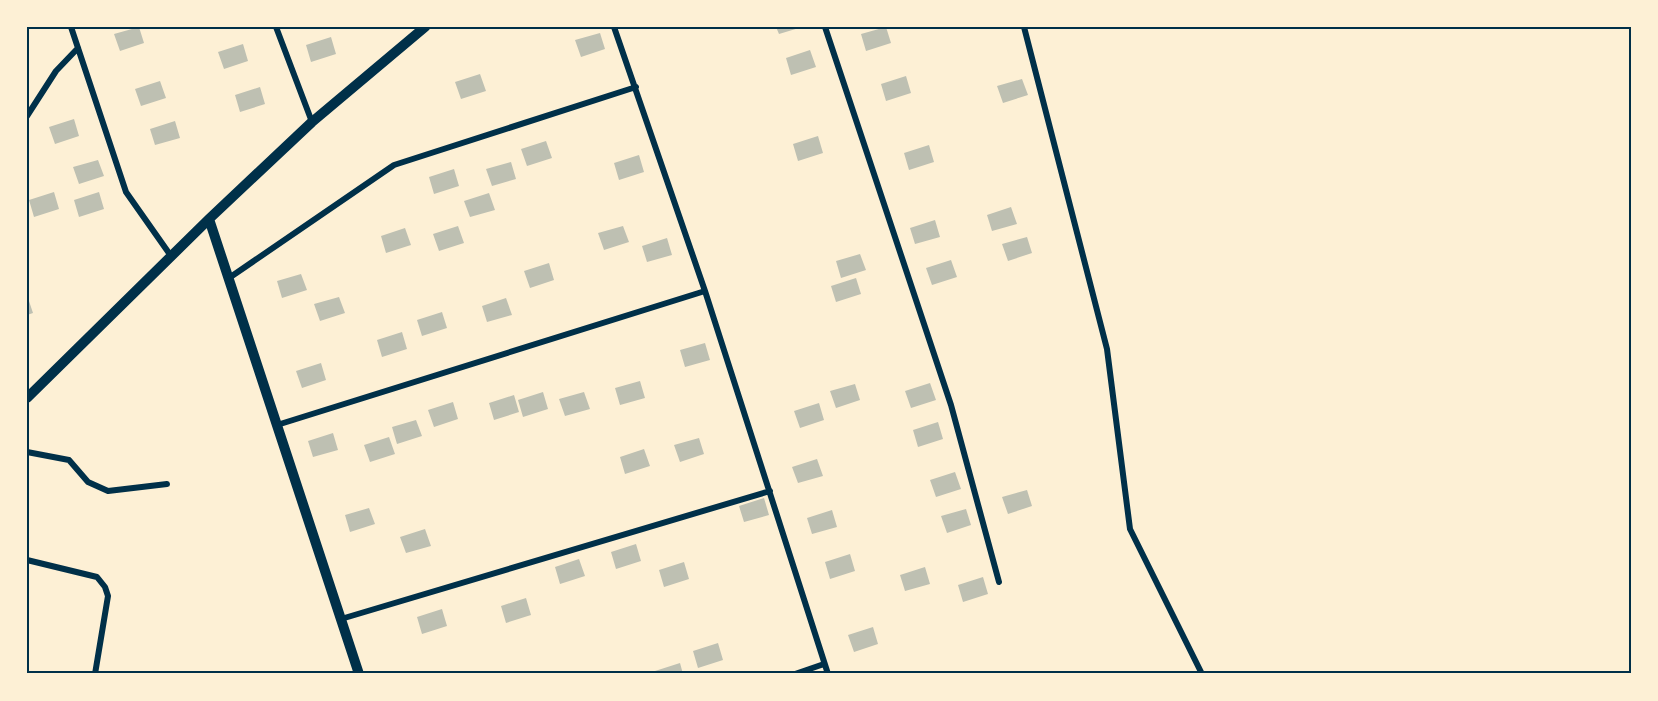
<svg xmlns="http://www.w3.org/2000/svg" width="1658" height="701" viewBox="0 0 1658 701" font-family="Montserrat,sans-serif">
	<style>
		.building { fill: #bec0b2 }
		.lines { fill: none; stroke-linecap: round; stroke-linejoin: round }
		.minor { stroke: #003049; stroke-width: 6 }
		.tertiary { stroke: #003049; stroke-width: 10 }
		.neatline { fill: none; stroke: #003049; stroke-width: 2 }
	</style>
	<rect width="100%" height="100%" fill="#fdf0d5"/>
	<!-- building -->
	<path class="building" d="M 139,27 L 144,43 L 120,51 L 114,34 Z
		M 776,27 L 799,27 L 799,28 L 779,34 Z
		M 886,27 L 891,43 L 866,51 L 861,34 Z
		M 600,33 L 605,49 L 581,57 L 575,40 Z
		M 331,37 L 336,54 L 311,62 L 306,45 Z
		M 243,44 L 248,61 L 224,69 L 218,52 Z
		M 810,50 L 816,67 L 791,75 L 786,58 Z
		M 480,74 L 486,91 L 461,99 L 455,82 Z
		M 906,76 L 911,93 L 886,101 L 881,84 Z
		M 1022,79 L 1028,95 L 1003,103 L 997,86 Z
		M 160,81 L 166,98 L 141,106 L 135,89 Z
		M 260,87 L 265,104 L 240,112 L 235,95 Z
		M 74,119 L 79,136 L 55,144 L 49,127 Z
		M 175,121 L 180,138 L 155,145 L 150,129 Z
		M 818,136 L 823,153 L 798,161 L 793,144 Z
		M 546,141 L 552,158 L 527,166 L 521,149 Z
		M 929,145 L 934,162 L 909,170 L 904,153 Z
		M 639,155 L 644,172 L 619,180 L 614,163 Z
		M 98,160 L 104,176 L 79,184 L 73,167 Z
		M 511,162 L 516,179 L 492,186 L 486,169 Z
		M 454,169 L 459,186 L 434,194 L 429,177 Z
		M 54,192 L 59,209 L 34,217 L 29,200 Z
		M 99,192 L 104,209 L 79,217 L 74,200 Z
		M 489,193 L 495,210 L 470,217 L 464,201 Z
		M 1011,207 L 1017,224 L 992,231 L 987,215 Z
		M 935,220 L 940,237 L 915,244 L 910,228 Z
		M 458,226 L 464,243 L 439,251 L 433,234 Z
		M 623,226 L 629,242 L 604,250 L 598,233 Z
		M 405,228 L 411,245 L 386,253 L 381,236 Z
		M 1027,237 L 1032,253 L 1008,261 L 1002,244 Z
		M 667,238 L 672,255 L 647,262 L 642,246 Z
		M 860,254 L 866,270 L 841,278 L 836,261 Z
		M 951,260 L 957,277 L 932,285 L 926,268 Z
		M 549,263 L 554,280 L 530,288 L 524,271 Z
		M 301,274 L 307,290 L 282,298 L 277,281 Z
		M 856,278 L 861,294 L 836,302 L 831,286 Z
		M 27,295 L 33,313 L 27,315 Z
		M 339,297 L 345,313 L 320,321 L 314,304 Z
		M 506,298 L 512,315 L 487,322 L 482,306 Z
		M 442,312 L 447,328 L 422,336 L 417,320 Z
		M 402,332 L 407,349 L 382,357 L 377,340 Z
		M 705,343 L 710,360 L 685,367 L 680,350 Z
		M 321,363 L 326,380 L 302,388 L 296,371 Z
		M 640,381 L 645,398 L 620,405 L 615,388 Z
		M 930,383 L 936,400 L 911,408 L 905,391 Z
		M 855,384 L 860,400 L 836,408 L 830,391 Z
		M 543,392 L 548,409 L 523,417 L 518,400 Z
		M 584,392 L 590,409 L 565,416 L 559,399 Z
		M 514,395 L 519,412 L 494,420 L 489,403 Z
		M 453,402 L 458,419 L 434,427 L 428,410 Z
		M 819,403 L 824,420 L 800,428 L 794,411 Z
		M 416,420 L 422,436 L 397,444 L 392,427 Z
		M 938,422 L 943,439 L 918,447 L 913,430 Z
		M 333,433 L 338,450 L 313,457 L 308,441 Z
		M 389,437 L 395,454 L 370,462 L 364,445 Z
		M 699,438 L 704,454 L 680,462 L 674,445 Z
		M 644,449 L 650,466 L 625,474 L 620,457 Z
		M 817,459 L 823,476 L 798,483 L 792,467 Z
		M 955,472 L 961,489 L 936,497 L 930,480 Z
		M 1027,490 L 1032,506 L 1008,514 L 1002,497 Z
		M 764,498 L 769,515 L 744,522 L 739,506 Z
		M 369,508 L 375,524 L 350,532 L 345,515 Z
		M 966,509 L 971,525 L 947,533 L 941,516 Z
		M 832,510 L 837,527 L 812,534 L 807,518 Z
		M 425,529 L 431,546 L 406,553 L 400,537 Z
		M 636,544 L 641,561 L 616,569 L 611,552 Z
		M 850,554 L 855,571 L 830,579 L 825,562 Z
		M 579,559 L 585,576 L 560,584 L 555,567 Z
		M 684,562 L 689,579 L 664,587 L 659,570 Z
		M 925,567 L 930,584 L 905,591 L 900,575 Z
		M 983,577 L 988,594 L 963,602 L 958,585 Z
		M 526,598 L 531,615 L 506,623 L 501,606 Z
		M 442,609 L 447,626 L 422,634 L 417,617 Z
		M 873,627 L 878,644 L 854,652 L 848,635 Z
		M 718,643 L 723,660 L 698,668 L 693,651 Z
		M 680,663 L 683,674 L 656,674 L 655,671 Z"/>
	<g class="lines">
		<!-- minor -->
		<path class="minor" d="M 71,27 L 126,192 L 171,256
			M 276,27 L 312,122
			M 614,27 L 705,291 L 828,674
			M 825,27 L 951,405 L 999,582
			M 1024,27 L 1107,349 L 1130,529 L 1202,674
			M 27,116 L 56,71 L 78,48
			M 229,278 L 394,165 L 636,87
			M 277,425 L 705,291
			M 27,452 L 69,460 L 88,482 L 108,491 L 167,484
			M 27,560 L 97,577 L 105,587 L 108,596 L 95,674
			M 341,619 L 770,491
			M 795,674 L 824,664"/>
		<!-- tertiary -->
		<path class="tertiary" d="M 209,219 L 359,674
			M 27,398 L 209,219 L 312,122 L 425,27"/>
	</g>
	<!-- border -->
	<rect width="1658" height="701" fill="none" stroke="#fdf0d5" stroke-width="57"/>
	<rect x="28" y="28" width="1602" height="644" class="neatline"/>
</svg>
